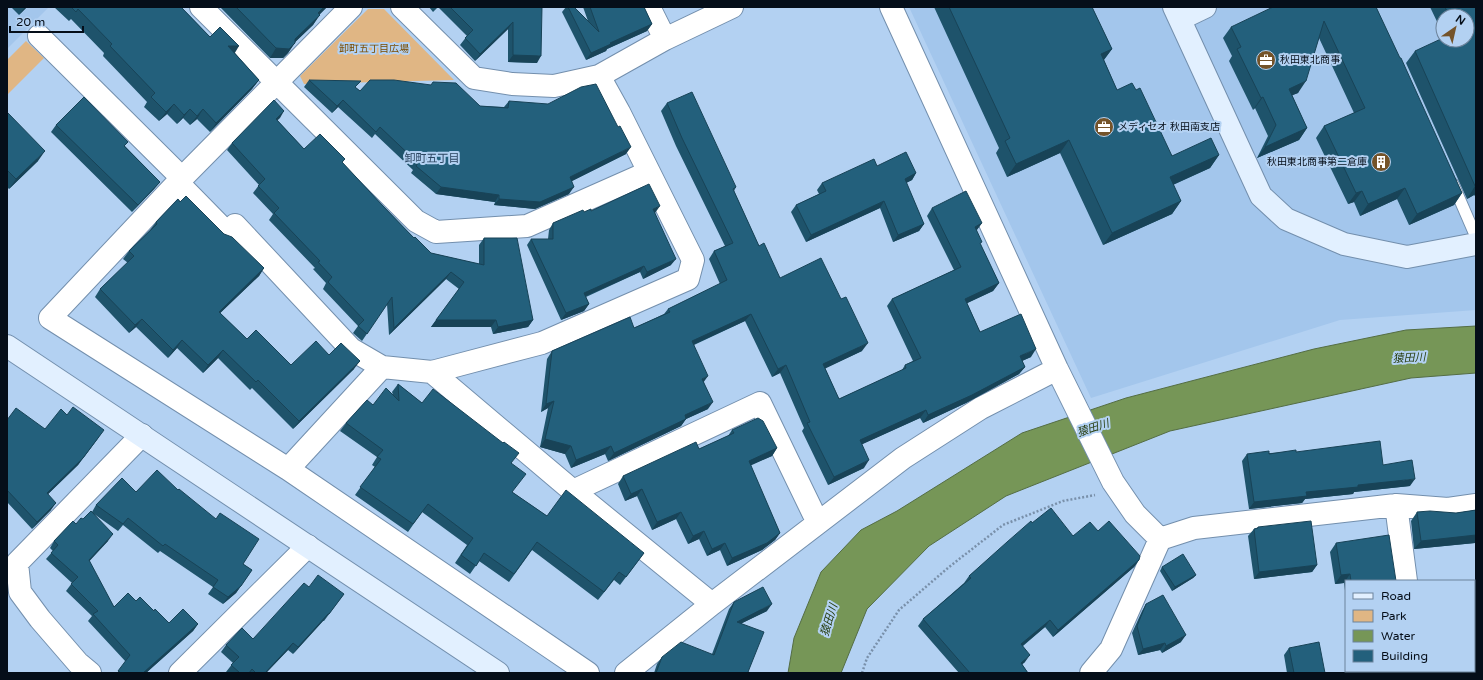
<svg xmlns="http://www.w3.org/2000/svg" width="1483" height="680" viewBox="0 0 1483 680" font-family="'Varela Round','Noto Sans JP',sans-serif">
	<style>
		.built { fill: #a3c6ec; fill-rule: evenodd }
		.green { fill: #e0b684 }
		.water { fill: #769657; stroke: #546d44 }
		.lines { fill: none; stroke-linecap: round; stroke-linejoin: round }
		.lane-casing { stroke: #738fad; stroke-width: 13 }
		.street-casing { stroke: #738fad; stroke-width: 24 }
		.secondary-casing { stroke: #738fad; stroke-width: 24 }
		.path { stroke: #7990aa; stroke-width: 2.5; stroke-dasharray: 2 2; stroke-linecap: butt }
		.lane { stroke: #fff; stroke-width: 11 }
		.street { stroke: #fff; stroke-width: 22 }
		.secondary { stroke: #e2f0ff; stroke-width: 22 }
		.wall { fill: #1e536b }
		.shaded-wall { fill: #184357 }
		.building { fill: #23607c; stroke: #184357 }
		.labels { text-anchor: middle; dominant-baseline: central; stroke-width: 4; stroke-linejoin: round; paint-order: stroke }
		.park-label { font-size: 10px; fill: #7a4c00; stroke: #b3d1f2 }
		.poi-label { font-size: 10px; fill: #050e19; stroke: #b3d1f2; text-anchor: start }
		.neighbourhood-label { font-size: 11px; fill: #2b4560; stroke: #b3d1f2 }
		.water-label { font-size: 11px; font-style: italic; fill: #283e10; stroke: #b3d1f2 }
	</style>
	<rect width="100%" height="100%" fill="#b3d1f2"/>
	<!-- built -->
	<path class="built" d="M 7,7 L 49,7 L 7,49 Z
		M 909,7 L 1476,7 L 1476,310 L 1340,320 L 1091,398 ZM 1443,16 L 1467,16 L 1467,40 L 1443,40 Z"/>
	<!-- green -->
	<path class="green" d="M 368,9 L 384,9 L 454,80 L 304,84 L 300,76 Z
		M 26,41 L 44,58 L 7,95 L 7,60 Z"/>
	<!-- water -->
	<path class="water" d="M 1476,326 L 1476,373 L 1411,378 L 1170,431 L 1006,496 L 929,546 L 867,609 L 841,673 L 788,673 L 794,638 L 821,572 L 861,530 L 897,511 L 1022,433 L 1126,398 L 1314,349 L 1406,330 Z"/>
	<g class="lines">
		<!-- lane casing -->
		<g class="lane-casing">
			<path id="lane" d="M 1453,184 L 1476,237"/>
		</g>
		<!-- street casing -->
		<g class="street-casing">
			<path id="street" d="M 201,7 L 416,221 L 436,232 L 527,226 L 649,172
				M 402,7 L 474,78 L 512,84 L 554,86 L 599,76 L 665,39 L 732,7
				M 649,7 L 665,39
				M 891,7 L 1057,369 L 1113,482 L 1135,514 L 1160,539
				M 39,36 L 182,178
				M 178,183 L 227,233 L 235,225 L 351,349 L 382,367
				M 432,372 L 573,491 L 712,604
				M 288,469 L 50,318 L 182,178 L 351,7
				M 573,491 L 760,403 L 818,523
				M 1396,505 L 1406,581
				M 90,673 L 78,663 L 40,619 L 20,592 L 17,563 L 142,435
				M 180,673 L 308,546
				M 588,673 L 288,469 L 382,367 L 432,372 L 542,343 L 688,279 L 693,260 L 619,112 L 599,76
				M 626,673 L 712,604 L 903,458 L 981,408 L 1057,369
				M 1091,673 L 1111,649 L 1160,539 L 1194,528 L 1396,505 L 1448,509 L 1476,505"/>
		</g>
		<!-- secondary casing -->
		<g class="secondary-casing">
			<path id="secondary" d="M 1174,7 L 1261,196 L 1286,219 L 1344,244 L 1407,257 L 1476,244
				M 1180,19 L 1205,7
				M 7,346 L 498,673"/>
		</g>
		<!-- path -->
		<path class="path" d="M 862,673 L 867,658 L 899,610 L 949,567 L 1003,525 L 1063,501 L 1095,495"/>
		<!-- lane -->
		<use href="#lane" class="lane"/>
		<!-- street -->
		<use href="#street" class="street"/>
		<!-- secondary -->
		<use href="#secondary" class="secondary"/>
	</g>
	<!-- wall -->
	<path class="wall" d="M 11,7 L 27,7 L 19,15 Z
		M 54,7 L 184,7 L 182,8 L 210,37 L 235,53 L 259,80 L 252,89 L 210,132 L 197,119 L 190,125 L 183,118 L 177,124 L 167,114 L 159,121 L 144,107 L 147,102 L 103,56 L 104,53 L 71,19 L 69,21 Z
		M 220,7 L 327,7 L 319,15 L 313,25 L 295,42 L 288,53 L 283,58 L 270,58 Z
		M 429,7 L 542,7 L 537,63 L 508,62 L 508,29 L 475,61 L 460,45 L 467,36 L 438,7 L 433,12 Z
		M 566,7 L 574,7 L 588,21 L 583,7 L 644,7 L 652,24 L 647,31 L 607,49 L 606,51 L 586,60 L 562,12 Z
		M 934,7 L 1092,7 L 1112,49 L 1104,60 L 1117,90 L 1136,90 L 1172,156 L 1219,155 L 1210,168 L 1173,185 L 1181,201 L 1172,214 L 1103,245 L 1060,153 L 1007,177 L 996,153 L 999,148 Z
		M 1376,7 L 1462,193 L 1454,205 L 1409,225 L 1397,199 L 1360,216 L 1354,202 L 1348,204 L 1316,138 L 1324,126 L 1354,113 L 1319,38 L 1298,93 L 1292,95 L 1307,128 L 1299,140 L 1257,158 L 1268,136 L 1255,108 L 1253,110 L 1229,61 L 1232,56 L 1223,38 L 1231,27 Z
		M 1430,7 L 1476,7 L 1476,196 L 1475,196 L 1474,195 L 1467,199 L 1406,63 L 1415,51 L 1467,40 L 1467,16 L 1443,16 L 1443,34 Z
		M 309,80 L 356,88 L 360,91 L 480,106 L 504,107 L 509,101 L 626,154 L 572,181 L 569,194 L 535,209 L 494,205 L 495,202 L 436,194 L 411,173 L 413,170 L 375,134 L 372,138 L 338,107 L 332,113 L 304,87 Z
		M 667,103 L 736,187 L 734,191 L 759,246 L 780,278 L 862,351 L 825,368 L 839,399 L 902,370 L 905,365 L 913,361 L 887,306 L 892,299 L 954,270 L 927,216 L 932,208 L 982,223 L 976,231 L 980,244 L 999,283 L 993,291 L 967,303 L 980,332 L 1031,357 L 1022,361 L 1025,367 L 1019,374 L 966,403 L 923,423 L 920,418 L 862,444 L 864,468 L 828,485 L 802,431 L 804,428 L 780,373 L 772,377 L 745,321 L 694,345 L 704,382 L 708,409 L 686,419 L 681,426 L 608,461 L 605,454 L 571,468 L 565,454 L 540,447 L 548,408 L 541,412 L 547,359 L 552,351 L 634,328 L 664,314 L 668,309 L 720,284 L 709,259 L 714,251 L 725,246 L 676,146 L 661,111 Z
		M 7,112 L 38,161 L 9,189 L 7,187 Z
		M 280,118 L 277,120 L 304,149 L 345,159 L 342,163 L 383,206 L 414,238 L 431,253 L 479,264 L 479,245 L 484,238 L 533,320 L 528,327 L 493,334 L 491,327 L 431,327 L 459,289 L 446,279 L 389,335 L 387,304 L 362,341 L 353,333 L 358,326 L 323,289 L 326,283 L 313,269 L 315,268 L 269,220 L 273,214 L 253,193 L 259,185 L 227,150 L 232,143 Z
		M 56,125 L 125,146 L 160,182 L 154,189 L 132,212 L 51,132 Z
		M 877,166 L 916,173 L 912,180 L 906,183 L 924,224 L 919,231 L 893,242 L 880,208 L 806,242 L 791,212 L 796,205 L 819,194 L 817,190 L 822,183 Z
		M 180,202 L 224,234 L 264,268 L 259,276 L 220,313 L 247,339 L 291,365 L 329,355 L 354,369 L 293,429 L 252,388 L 250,390 L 218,358 L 203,373 L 177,348 L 168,358 L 136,327 L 129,333 L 95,297 L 100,289 L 128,263 L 123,259 L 129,251 L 150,230 L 156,222 Z
		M 591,211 L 655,213 L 671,265 L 643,279 L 640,272 L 586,297 L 589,304 L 584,311 L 561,320 L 527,245 L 531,239 L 548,239 L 549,230 L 553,223 L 584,212 Z
		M 398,384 L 422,403 L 512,463 L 512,492 L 547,516 L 644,553 L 620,585 L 614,580 L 598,600 L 532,550 L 509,582 L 479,561 L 470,574 L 455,563 L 467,545 L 422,512 L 408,532 L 355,495 L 375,467 L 372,465 L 377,457 L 340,431 L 346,423 L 373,405 L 393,395 L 392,392 Z
		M 67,415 L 99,437 L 78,465 L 48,494 L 51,510 L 32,529 L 7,502 L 7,420 L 45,429 Z
		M 732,430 L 777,448 L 772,456 L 750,465 L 780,533 L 775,540 L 762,550 L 727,566 L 720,550 L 707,556 L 699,539 L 688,544 L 676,519 L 652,530 L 637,496 L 625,501 L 618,484 L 623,476 L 699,449 L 728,436 Z
		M 1296,452 L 1383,465 L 1410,486 L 1354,492 L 1353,494 L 1305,499 L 1302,503 L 1249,509 L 1242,461 L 1247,454 Z
		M 136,492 L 252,570 L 236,593 L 223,604 L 208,594 L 213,587 L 160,551 L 158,553 L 123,525 L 118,531 L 94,514 L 108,541 L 89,561 L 114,607 L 136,601 L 154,611 L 169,623 L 198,624 L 193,631 L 146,673 L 117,673 L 126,662 L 88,621 L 92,616 L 66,591 L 72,583 L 46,559 L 53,551 L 50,548 L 54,541 L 76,524 L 83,519 L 92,512 L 96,505 Z
		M 1476,510 L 1476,550 L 1475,543 L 1414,549 L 1411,521 L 1417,512 L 1456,513 Z
		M 1032,523 L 1073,536 L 1098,531 L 1139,560 L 1134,567 L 1053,637 L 1045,627 L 1023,646 L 1025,662 L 1022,664 L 1028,673 L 959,673 L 918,626 L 923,619 L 964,583 L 969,576 Z
		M 1258,527 L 1317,565 L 1312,572 L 1254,579 L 1248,536 L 1254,529 L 1257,528 Z
		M 1336,543 L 1396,581 L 1346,581 L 1346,598 L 1344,583 L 1335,584 L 1330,552 Z
		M 1162,567 L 1196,575 L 1193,578 L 1172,591 L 1160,571 Z
		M 309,587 L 344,594 L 324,621 L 323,621 L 293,654 L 288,650 L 266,673 L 227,673 L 226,672 L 233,663 L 221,652 L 226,645 L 253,639 Z
		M 734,602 L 767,611 L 742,623 L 748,672 L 751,673 L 654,673 L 657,664 L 662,657 L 712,654 L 729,609 Z
		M 1146,604 L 1181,642 L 1162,653 L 1160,650 L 1138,655 L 1132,633 L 1142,611 Z
		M 1289,648 L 1325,673 L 1287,673 L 1284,655 Z
		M 1365,671 L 1474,671 L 1476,673 L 1437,673 L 1436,671 L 1427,673 L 1365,673 Z"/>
	<!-- shaded-wall -->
	<path class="shaded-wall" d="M 25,7 L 27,7 L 19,15 Z
		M 324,7 L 327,7 L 311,23 L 318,13 Z
		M 320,15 L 313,25 L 288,49 L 295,43 L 288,53 L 283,58 L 270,58 L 276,48 L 295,39 Z
		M 513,22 L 508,29 L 475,61 L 480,54 Z
		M 652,24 L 647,31 L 607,49 L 606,51 L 586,60 L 591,53 L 610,43 Z
		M 228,46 L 239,46 L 233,56 Z
		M 1112,49 L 1102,62 L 1101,54 Z
		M 513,55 L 541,56 L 537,63 L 508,62 Z
		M 259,80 L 252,89 L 210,132 L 216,123 Z
		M 1306,81 L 1298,93 L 1281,100 L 1289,89 Z
		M 1263,97 L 1255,108 L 1253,110 L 1261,98 Z
		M 343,100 L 338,107 L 332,113 L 337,106 Z
		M 174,104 L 167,114 L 159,121 L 166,112 Z
		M 190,109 L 183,118 L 177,124 L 184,115 Z
		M 203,109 L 197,119 L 190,125 L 197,116 Z
		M 284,111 L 280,118 L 271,126 L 276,119 Z
		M 1307,128 L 1299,140 L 1257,158 L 1265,147 Z
		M 1069,140 L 1060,153 L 1007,177 L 1016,164 Z
		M 631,147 L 626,154 L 566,184 L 570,177 Z
		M 45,151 L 38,161 L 9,189 L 16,179 Z
		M 1219,155 L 1210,168 L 1161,190 L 1170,177 Z
		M 916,173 L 912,180 L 900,186 L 905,179 Z
		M 160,182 L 154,189 L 132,212 L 138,205 Z
		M 1475,186 L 1476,186 L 1476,193 L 1474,195 L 1467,199 Z
		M 441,187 L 499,195 L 495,202 L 436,194 Z
		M 574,187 L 569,194 L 535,209 L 494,205 L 499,199 Z
		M 1405,188 L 1397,199 L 1360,216 L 1368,204 Z
		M 1362,191 L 1354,202 L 1348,204 L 1356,193 Z
		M 1462,193 L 1454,205 L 1409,225 L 1417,214 Z
		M 884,201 L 880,208 L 806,242 L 811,235 Z
		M 1181,201 L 1172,214 L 1103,245 L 1112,233 Z
		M 660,206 L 655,213 L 649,216 L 653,209 Z
		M 982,223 L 976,231 L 975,227 Z
		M 924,224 L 919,231 L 893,242 L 898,235 Z
		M 676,259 L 671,265 L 643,279 L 647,272 Z
		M 644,266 L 640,272 L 579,299 L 584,293 Z
		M 264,268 L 259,276 L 213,320 L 219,312 Z
		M 451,272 L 446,279 L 389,335 L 394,328 Z
		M 999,283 L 993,291 L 959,307 L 965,299 Z
		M 589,304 L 584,311 L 561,320 L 566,313 Z
		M 751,314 L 745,321 L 686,348 L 692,341 Z
		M 142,319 L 136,327 L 129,333 L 135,325 Z
		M 436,320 L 496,320 L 491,327 L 431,327 Z
		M 533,320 L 528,327 L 493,334 L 498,327 Z
		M 182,340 L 177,348 L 168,358 L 173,350 Z
		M 868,343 L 862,351 L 818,372 L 823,364 Z
		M 1036,349 L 1031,357 L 1015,364 L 1020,356 Z
		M 223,350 L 218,358 L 203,373 L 208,365 Z
		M 360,361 L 354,369 L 293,429 L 299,421 Z
		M 786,365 L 780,373 L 772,377 L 778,369 Z
		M 1025,367 L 1019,374 L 966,403 L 923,423 L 928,415 Z
		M 708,376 L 703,383 L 702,379 Z
		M 554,401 L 548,408 L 541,412 L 546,404 Z
		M 713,402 L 708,409 L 686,419 L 681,426 L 608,461 L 614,453 L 685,415 Z
		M 926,410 L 920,418 L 854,448 L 860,440 Z
		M 104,430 L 78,465 L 42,500 L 47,493 Z
		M 545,439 L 571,446 L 565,454 L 540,447 Z
		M 611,446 L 605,454 L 571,468 L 576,460 Z
		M 777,448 L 772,456 L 743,469 L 749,461 Z
		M 869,460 L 864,468 L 828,485 L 834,477 Z
		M 1415,479 L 1410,486 L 1354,492 L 1353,494 L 1305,499 L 1302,503 L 1249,509 L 1254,502 L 1306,492 L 1358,485 Z
		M 642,489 L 637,496 L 625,501 L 631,494 Z
		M 56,503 L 51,510 L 32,529 L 37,522 Z
		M 681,512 L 676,519 L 652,530 L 657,522 Z
		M 704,531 L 699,539 L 688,544 L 693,536 Z
		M 780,533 L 775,540 L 762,550 L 727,566 L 732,558 Z
		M 113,534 L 108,541 L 84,567 L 89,560 Z
		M 1476,535 L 1476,541 L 1475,543 L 1414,549 L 1421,541 Z
		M 725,543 L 720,550 L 707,556 L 712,549 Z
		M 1139,560 L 1134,567 L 1053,637 L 1058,630 Z
		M 1317,565 L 1312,572 L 1254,579 L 1259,572 Z
		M 1350,574 L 1344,583 L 1335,584 L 1341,575 Z
		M 1196,575 L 1193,578 L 1172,591 L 1175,587 Z
		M 241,586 L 236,593 L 223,604 L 228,597 Z
		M 772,604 L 767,611 L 732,628 L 737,622 Z
		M 328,614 L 323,621 L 293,654 L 298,647 Z
		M 1050,620 L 1045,627 L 1016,651 L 1021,644 Z
		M 198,624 L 193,631 L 146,673 L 143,673 Z
		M 1186,635 L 1181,642 L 1162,653 L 1166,646 Z
		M 293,643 L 288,650 L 266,673 L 265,673 Z
		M 1165,643 L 1160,650 L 1138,655 L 1143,649 Z
		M 1030,655 L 1025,662 L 1016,670 L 1021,663 Z
		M 1397,671 L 1437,671 L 1427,673 L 1386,673 Z"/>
	<!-- building -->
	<path class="building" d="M 71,7 L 181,7 L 210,37 L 220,27 L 239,46 L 228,46 L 259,80 L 216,123 L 203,109 L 197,116 L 190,109 L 184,115 L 174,104 L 166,112 L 151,97 L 155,93 L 110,46 L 112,44 L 78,9 L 76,12 Z
		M 236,7 L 324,7 L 318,13 L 320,15 L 295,39 L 295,43 L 289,49 L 276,48 Z
		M 450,7 L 542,7 L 541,56 L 513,55 L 513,22 L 480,54 L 465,38 L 473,30 Z
		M 568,7 L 574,7 L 599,32 L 590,7 L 644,7 L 652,24 L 610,43 L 611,44 L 591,53 Z
		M 949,7 L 1092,7 L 1112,49 L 1101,54 L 1117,90 L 1132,83 L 1136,90 L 1140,88 L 1172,156 L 1211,138 L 1219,155 L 1170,177 L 1181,201 L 1112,233 L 1069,140 L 1016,164 L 1005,141 L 1010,138 Z
		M 1273,7 L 1376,7 L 1400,58 L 1401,58 L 1462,193 L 1417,214 L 1405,188 L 1368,204 L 1362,191 L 1356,193 L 1324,126 L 1365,108 L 1324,21 L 1306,81 L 1289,89 L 1307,128 L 1265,147 L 1276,125 L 1263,97 L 1261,98 L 1237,49 L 1241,47 L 1231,27 Z
		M 1445,7 L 1476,7 L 1476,186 L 1475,186 L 1415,51 L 1443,38 L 1443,40 L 1467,40 L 1467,16 L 1449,16 Z
		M 309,80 L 361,81 L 355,87 L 360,91 L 370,80 L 394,80 L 431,85 L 433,82 L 456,83 L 480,106 L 508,108 L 509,101 L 548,104 L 581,87 L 596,84 L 618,127 L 620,126 L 631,147 L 570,177 L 574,187 L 540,202 L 499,199 L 499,195 L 441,187 L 416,166 L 418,163 L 380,127 L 376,132 L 343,100 L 337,106 Z
		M 692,92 L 736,187 L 733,189 L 759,246 L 764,243 L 780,278 L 821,258 L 841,299 L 846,297 L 868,343 L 823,364 L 839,399 L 906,368 L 905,365 L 921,358 L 892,299 L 961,267 L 932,208 L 966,191 L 982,223 L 975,227 L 982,242 L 980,243 L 999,283 L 965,299 L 980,332 L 1021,314 L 1036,349 L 1020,356 L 1025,367 L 972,395 L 928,415 L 926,410 L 860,440 L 869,460 L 834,477 L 807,423 L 810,422 L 786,365 L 778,369 L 751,314 L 692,341 L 708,376 L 702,379 L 713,402 L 685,415 L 686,419 L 614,453 L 611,446 L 576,460 L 571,446 L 545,439 L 554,401 L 546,404 L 552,351 L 630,317 L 634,328 L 670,312 L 668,309 L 727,280 L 714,251 L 733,243 L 682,138 L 667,103 Z
		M 84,97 L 128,142 L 124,146 L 160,182 L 138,205 L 56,125 Z
		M 274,100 L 284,111 L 276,119 L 304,149 L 320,134 L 345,159 L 342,162 L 383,206 L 414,238 L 415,237 L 431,253 L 484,265 L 484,238 L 517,238 L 533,320 L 498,327 L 496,320 L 436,320 L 464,282 L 451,272 L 394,328 L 392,297 L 367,334 L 358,326 L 364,320 L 328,282 L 332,277 L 318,262 L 320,261 L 274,213 L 279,208 L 258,186 L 265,179 L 232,143 Z
		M 7,112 L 45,151 L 16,179 L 7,170 Z
		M 906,152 L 916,173 L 905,179 L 924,224 L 898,235 L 884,201 L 811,235 L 796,205 L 826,191 L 822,183 L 874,159 L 877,166 Z
		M 649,184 L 660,206 L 653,209 L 676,259 L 647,272 L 644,266 L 584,293 L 589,304 L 566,313 L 531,239 L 553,239 L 553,223 L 583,210 L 584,212 L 591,209 L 591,211 Z
		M 186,196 L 224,234 L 232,237 L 264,268 L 219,312 L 247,339 L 256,330 L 291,365 L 316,341 L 329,355 L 341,343 L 360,361 L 299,421 L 258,380 L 256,382 L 223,350 L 208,365 L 182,340 L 173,350 L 142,319 L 135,325 L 100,289 L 134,256 L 129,251 L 157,224 L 156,222 L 178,199 L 180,202 Z
		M 398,384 L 422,403 L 433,389 L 503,443 L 504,442 L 519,453 L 511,463 L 526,474 L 512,492 L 547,516 L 566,490 L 644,553 L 626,577 L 619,572 L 604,592 L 537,542 L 514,574 L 484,553 L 476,566 L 461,555 L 473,538 L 428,504 L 413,524 L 360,487 L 381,459 L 377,457 L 383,450 L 346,423 L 367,400 L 373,405 L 386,388 L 399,401 Z
		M 73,407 L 104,430 L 83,458 L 47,493 L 56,503 L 37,522 L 7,490 L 7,420 L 16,408 L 45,429 L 61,409 L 67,415 Z
		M 758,418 L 763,421 L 777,448 L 749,461 L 780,533 L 767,543 L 732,558 L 725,543 L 712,549 L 704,531 L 693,536 L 681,512 L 657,522 L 642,489 L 631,494 L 623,476 L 696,442 L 699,449 L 734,433 L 732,430 Z
		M 1380,441 L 1383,465 L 1412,460 L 1415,479 L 1358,485 L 1358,487 L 1306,492 L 1307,496 L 1254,502 L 1247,454 L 1269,451 L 1269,454 L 1296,450 L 1296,452 Z
		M 157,470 L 178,490 L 179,489 L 216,519 L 220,513 L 259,539 L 243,564 L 252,570 L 241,586 L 228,597 L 213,587 L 218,580 L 165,544 L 163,546 L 128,518 L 123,524 L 96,505 L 122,478 L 136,492 Z
		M 1051,508 L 1073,536 L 1090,522 L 1098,531 L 1109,521 L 1140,556 L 1139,560 L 1058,630 L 1050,620 L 1021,644 L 1030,655 L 1021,663 L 1028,673 L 970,673 L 923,619 L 971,578 L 969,576 L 1007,542 L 1031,521 L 1032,523 Z
		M 1476,510 L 1476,535 L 1421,541 L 1417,512 L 1430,511 L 1456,513 Z
		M 91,511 L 113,534 L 89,560 L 114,607 L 128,593 L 136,601 L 140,597 L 154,611 L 155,609 L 169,623 L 183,609 L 198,624 L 143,673 L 121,673 L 118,671 L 130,655 L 93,614 L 98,611 L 71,584 L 78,577 L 51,553 L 58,545 L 54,541 L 73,521 L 76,524 L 81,518 L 83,519 Z
		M 1311,521 L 1317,565 L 1259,572 L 1254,529 L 1258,528 L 1258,527 Z
		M 1389,535 L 1396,581 L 1351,581 L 1350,574 L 1341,575 L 1336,543 Z
		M 1183,554 L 1196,575 L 1175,587 L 1162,567 Z
		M 318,575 L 344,594 L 329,614 L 328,614 L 298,647 L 293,643 L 265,673 L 256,673 L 252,669 L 249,673 L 240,673 L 231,665 L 239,657 L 226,645 L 242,628 L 253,639 L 304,583 L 309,587 Z
		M 763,587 L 772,604 L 737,622 L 764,632 L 748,672 L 751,673 L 656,673 L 662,657 L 681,642 L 714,655 L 734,602 Z
		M 1163,595 L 1186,635 L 1166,646 L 1165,643 L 1143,649 L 1137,626 L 1146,604 Z
		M 1474,609 L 1476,609 L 1476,673 L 1445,673 L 1444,671 L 1474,671 Z
		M 1319,642 L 1325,673 L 1294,673 L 1289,648 Z
		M 1373,671 L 1397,671 L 1386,673 L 1373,673 Z"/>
	<!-- icons -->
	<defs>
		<g id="office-disc" transform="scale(1)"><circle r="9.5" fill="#745329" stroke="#b3d1f2"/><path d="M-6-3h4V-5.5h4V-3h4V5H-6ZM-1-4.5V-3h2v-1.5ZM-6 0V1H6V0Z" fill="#fff"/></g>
		<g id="building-disc" transform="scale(1)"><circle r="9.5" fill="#745329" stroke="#b3d1f2"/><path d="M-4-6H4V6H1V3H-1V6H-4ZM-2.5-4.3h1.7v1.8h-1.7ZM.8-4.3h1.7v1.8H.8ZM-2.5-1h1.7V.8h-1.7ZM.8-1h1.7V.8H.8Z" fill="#fff"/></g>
	</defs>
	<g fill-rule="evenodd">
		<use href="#office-disc" x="1266" y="60"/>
		<use href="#office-disc" x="1104" y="127"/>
		<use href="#building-disc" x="1381" y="162"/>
	</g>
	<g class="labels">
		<!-- park labels -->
		<g class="park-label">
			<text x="374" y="49">卸町五丁目広場</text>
		</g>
		<!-- poi labels -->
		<g class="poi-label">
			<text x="1280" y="60">秋田東北商事</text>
			<text x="1118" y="127">メディセオ 秋田南支店</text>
			<text x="1367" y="162" text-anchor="end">秋田東北商事第二倉庫</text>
		</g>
		<!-- neighbourhood labels -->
		<g class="neighbourhood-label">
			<text x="432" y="158">卸町五丁目</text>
		</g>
		<!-- water labels -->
		<g class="water-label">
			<text transform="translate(1409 358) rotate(-3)">猿田川</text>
			<text transform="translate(1093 428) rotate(-18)">猿田川</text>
			<text transform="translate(829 620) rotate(-73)">猿田川</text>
		</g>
	</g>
	<!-- border -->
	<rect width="1483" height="680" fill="none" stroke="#050e19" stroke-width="16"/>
	<!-- legend -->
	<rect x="1345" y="580" width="130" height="92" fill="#b3d1f2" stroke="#6d839b"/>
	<rect x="1353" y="593" width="20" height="6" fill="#e2f0ff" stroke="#6d839b"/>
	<text x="1381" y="600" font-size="12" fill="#050e19">Road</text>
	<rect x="1353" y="610" width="20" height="12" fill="#e0b684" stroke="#6d839b"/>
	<text x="1381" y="620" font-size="12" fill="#050e19">Park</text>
	<rect x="1353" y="630" width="20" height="12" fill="#769657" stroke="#6d839b"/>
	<text x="1381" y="640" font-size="12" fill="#050e19">Water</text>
	<rect x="1353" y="650" width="20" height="12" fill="#23607c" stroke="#6d839b"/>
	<text x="1381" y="660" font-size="12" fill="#050e19">Building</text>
	<!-- north arrow -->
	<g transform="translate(1455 28) rotate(34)"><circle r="19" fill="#b3d1f2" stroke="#6d839b"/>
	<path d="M0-3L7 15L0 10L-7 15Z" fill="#745329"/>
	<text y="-6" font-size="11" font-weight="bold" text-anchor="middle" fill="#050e19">N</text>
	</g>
	<!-- scale -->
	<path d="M10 26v6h73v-6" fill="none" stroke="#050e19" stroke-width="2"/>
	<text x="16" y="26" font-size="12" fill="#050e19" stroke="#b3d1f2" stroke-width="3" paint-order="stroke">20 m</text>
</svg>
